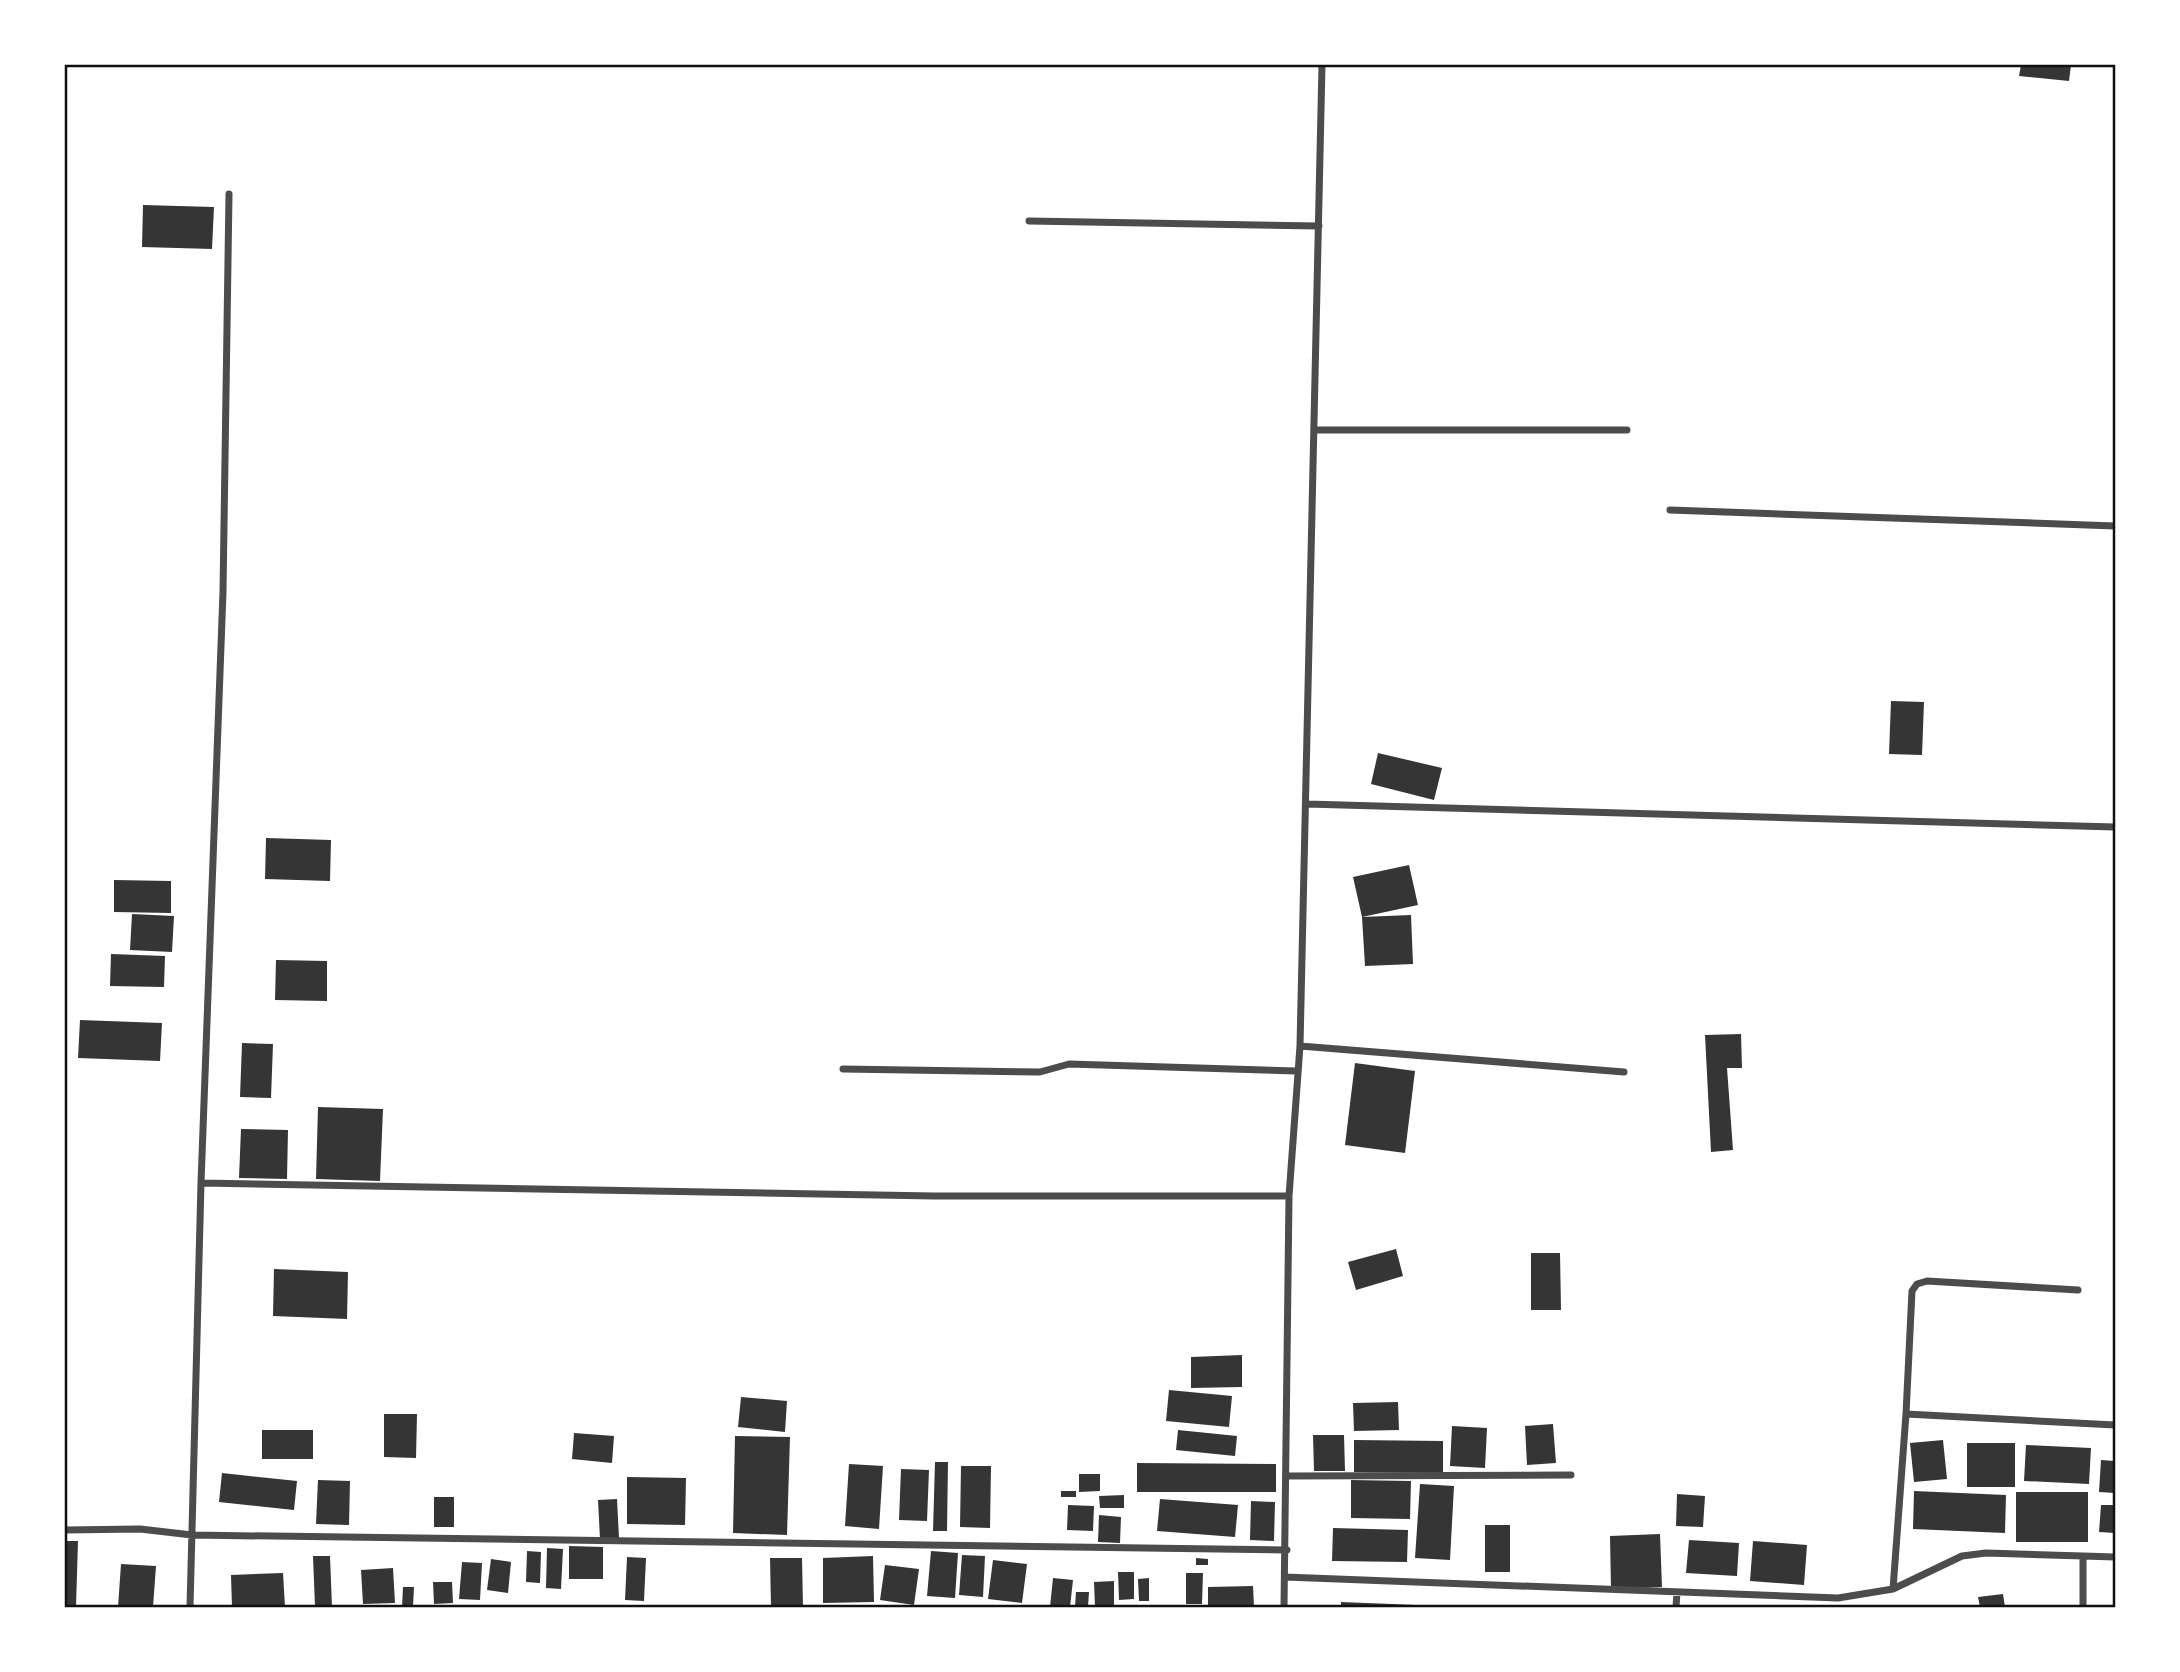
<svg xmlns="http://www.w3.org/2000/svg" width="2180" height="1672" viewBox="0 0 2180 1672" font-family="'PT Sans Narrow',sans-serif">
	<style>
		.building { fill: #353535 }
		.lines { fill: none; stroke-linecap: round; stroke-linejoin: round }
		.minor { stroke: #4c4c4c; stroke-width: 7 }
		.neatline { fill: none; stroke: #111; stroke-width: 2.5 }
	</style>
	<rect width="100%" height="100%" fill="#fff"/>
	<!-- building -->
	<path class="building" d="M 2021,65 L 2071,65 L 2069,81 L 2019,76 Z
		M 143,205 L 214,207 L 212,249 L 142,247 Z
		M 1891,701 L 1924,702 L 1922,755 L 1889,754 Z
		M 1378,753 L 1442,768 L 1434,800 L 1371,784 Z
		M 266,838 L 331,840 L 330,881 L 265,879 Z
		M 1409,865 L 1418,905 L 1362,917 L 1353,877 Z
		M 114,880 L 171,881 L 171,913 L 114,912 Z
		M 132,914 L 174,916 L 172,952 L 130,950 Z
		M 1411,915 L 1413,964 L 1365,966 L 1362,917 Z
		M 111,954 L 165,956 L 164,987 L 110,986 Z
		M 276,960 L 327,961 L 327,1001 L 275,1000 Z
		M 80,1020 L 162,1023 L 160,1061 L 78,1058 Z
		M 1741,1034 L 1742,1068 L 1727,1068 L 1733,1150 L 1711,1152 L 1705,1035 Z
		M 242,1043 L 273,1044 L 271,1098 L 240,1097 Z
		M 1355,1063 L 1415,1071 L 1405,1153 L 1345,1145 Z
		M 318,1107 L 383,1109 L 380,1181 L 316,1179 Z
		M 241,1129 L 288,1130 L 287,1179 L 239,1178 Z
		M 1396,1249 L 1403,1276 L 1356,1290 L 1348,1262 Z
		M 1531,1253 L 1560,1253 L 1561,1310 L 1531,1310 Z
		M 274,1269 L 348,1272 L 347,1319 L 273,1316 Z
		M 1242,1355 L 1242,1387 L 1191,1388 L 1191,1357 Z
		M 1169,1390 L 1232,1396 L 1229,1427 L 1166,1421 Z
		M 741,1397 L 787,1401 L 785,1432 L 738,1427 Z
		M 1398,1402 L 1399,1430 L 1354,1431 L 1353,1403 Z
		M 384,1414 L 417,1414 L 416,1458 L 384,1457 Z
		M 1553,1424 L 1556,1463 L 1527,1465 L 1525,1426 Z
		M 1452,1426 L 1487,1428 L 1485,1468 L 1450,1466 Z
		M 262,1430 L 313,1430 L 313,1459 L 262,1459 Z
		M 1178,1430 L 1237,1436 L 1235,1456 L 1176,1450 Z
		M 574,1433 L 614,1436 L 612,1463 L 572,1459 Z
		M 1313,1435 L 1344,1435 L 1345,1471 L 1314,1471 Z
		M 735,1436 L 790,1437 L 787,1535 L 733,1533 Z
		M 1354,1440 L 1443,1441 L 1443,1473 L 1354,1472 Z
		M 1943,1440 L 1947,1479 L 1914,1482 L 1910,1443 Z
		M 1967,1443 L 2015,1443 L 2015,1487 L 1967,1487 Z
		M 2026,1445 L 2091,1448 L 2089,1484 L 2024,1481 Z
		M 2101,1460 L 2115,1461 L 2115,1493 L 2099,1492 Z
		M 935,1462 L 948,1462 L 947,1531 L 933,1531 Z
		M 1137,1463 L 1276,1464 L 1276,1492 L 1137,1492 Z
		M 849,1464 L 883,1466 L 879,1529 L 845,1526 Z
		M 961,1466 L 991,1466 L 990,1528 L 960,1527 Z
		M 901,1469 L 929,1470 L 927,1521 L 899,1520 Z
		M 222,1473 L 297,1481 L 294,1510 L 219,1502 Z
		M 1079,1474 L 1100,1474 L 1100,1491 L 1079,1492 Z
		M 627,1477 L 686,1478 L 685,1525 L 627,1524 Z
		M 318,1480 L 350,1481 L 349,1525 L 316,1524 Z
		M 1351,1480 L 1411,1481 L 1410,1519 L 1351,1518 Z
		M 1420,1484 L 1454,1486 L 1450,1560 L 1415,1558 Z
		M 1061,1491 L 1076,1491 L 1076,1497 L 1061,1497 Z
		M 1914,1491 L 2006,1495 L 2005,1533 L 1913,1529 Z
		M 2016,1492 L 2088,1492 L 2088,1542 L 2016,1542 Z
		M 1677,1494 L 1705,1496 L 1703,1527 L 1676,1526 Z
		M 1124,1495 L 1124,1508 L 1100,1508 L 1099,1496 Z
		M 434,1497 L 454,1497 L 454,1527 L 434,1527 Z
		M 617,1499 L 619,1538 L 600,1539 L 598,1500 Z
		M 1160,1499 L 1238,1505 L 1235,1537 L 1157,1531 Z
		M 1251,1501 L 1275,1502 L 1274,1541 L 1250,1540 Z
		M 1068,1505 L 1094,1506 L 1093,1531 L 1067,1530 Z
		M 2101,1505 L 2115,1505 L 2115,1533 L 2099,1532 Z
		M 1099,1515 L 1121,1517 L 1120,1543 L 1098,1542 Z
		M 1485,1525 L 1510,1525 L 1510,1572 L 1485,1572 Z
		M 1333,1528 L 1408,1530 L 1407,1562 L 1332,1561 Z
		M 1660,1534 L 1662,1587 L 1611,1589 L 1610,1536 Z
		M 1689,1540 L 1739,1543 L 1737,1576 L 1686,1573 Z
		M 65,1541 L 78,1541 L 76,1607 L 65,1607 Z
		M 1753,1541 L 1807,1545 L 1804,1585 L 1750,1581 Z
		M 569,1546 L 603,1547 L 603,1579 L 569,1579 Z
		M 547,1548 L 563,1549 L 561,1589 L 546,1588 Z
		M 527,1551 L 541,1552 L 540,1583 L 526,1582 Z
		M 931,1551 L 958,1553 L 955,1598 L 927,1596 Z
		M 962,1555 L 985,1556 L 983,1597 L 959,1595 Z
		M 313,1556 L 330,1556 L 332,1607 L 315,1607 Z
		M 873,1556 L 874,1602 L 823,1603 L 823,1558 Z
		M 627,1557 L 646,1558 L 644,1601 L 625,1600 Z
		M 770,1558 L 802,1558 L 803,1607 L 771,1607 Z
		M 1196,1558 L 1208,1559 L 1208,1565 L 1196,1565 Z
		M 491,1559 L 511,1562 L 508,1593 L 487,1590 Z
		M 993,1560 L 1027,1564 L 1022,1603 L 988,1599 Z
		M 462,1562 L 482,1563 L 480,1600 L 459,1599 Z
		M 121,1564 L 156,1566 L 153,1607 L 118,1607 Z
		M 885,1565 L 919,1569 L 914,1605 L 880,1600 Z
		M 393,1568 L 395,1603 L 363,1604 L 361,1570 Z
		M 1118,1572 L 1134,1572 L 1134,1599 L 1119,1600 Z
		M 283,1573 L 285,1607 L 232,1607 L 231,1575 Z
		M 1186,1573 L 1203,1573 L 1202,1604 L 1186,1604 Z
		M 1053,1578 L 1073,1580 L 1070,1607 L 1050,1607 Z
		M 1149,1578 L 1149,1601 L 1139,1601 L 1138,1579 Z
		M 1114,1581 L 1114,1607 L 1095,1607 L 1094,1582 Z
		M 433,1582 L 452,1582 L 453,1603 L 434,1604 Z
		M 1253,1586 L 1254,1607 L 1208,1607 L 1208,1587 Z
		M 403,1587 L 414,1587 L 413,1607 L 402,1607 Z
		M 1076,1592 L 1089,1592 L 1088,1607 L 1075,1607 Z
		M 2003,1594 L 2005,1607 L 1980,1607 L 1978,1597 Z
		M 1341,1602 L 1417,1605 L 1417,1607 L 1341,1607 Z"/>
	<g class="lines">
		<!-- minor -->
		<path class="minor" d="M 1029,221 L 1319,226
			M 1315,430 L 1627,430
			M 1670,510 L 2115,526
			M 1307,804 L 2115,827
			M 1300,1046 L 1624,1072
			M 843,1069 L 1040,1072 L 1069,1064 L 1297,1071
			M 201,1183 L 934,1196 L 1289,1196
			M 1906,1414 L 1912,1291 L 1917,1284 L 1927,1281 L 2078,1290
			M 1287,1476 L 1571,1475
			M 65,1530 L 140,1529 L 192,1535 L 1287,1550
			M 1285,1577 L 1838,1598 L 1893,1589 L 1962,1556 L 1986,1553 L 2083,1556
			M 1893,1589 L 1906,1414 L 2115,1425
			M 190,1607 L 201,1183 L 223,592 L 229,194
			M 1284,1607 L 1289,1196 L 1300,1046 L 1322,65
			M 1676,1607 L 1677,1592
			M 2083,1607 L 2083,1556 L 2115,1557"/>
	</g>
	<!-- border -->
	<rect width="2180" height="1672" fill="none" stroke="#ffffff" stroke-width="133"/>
	<rect x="66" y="66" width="2048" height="1540" class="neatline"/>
</svg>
